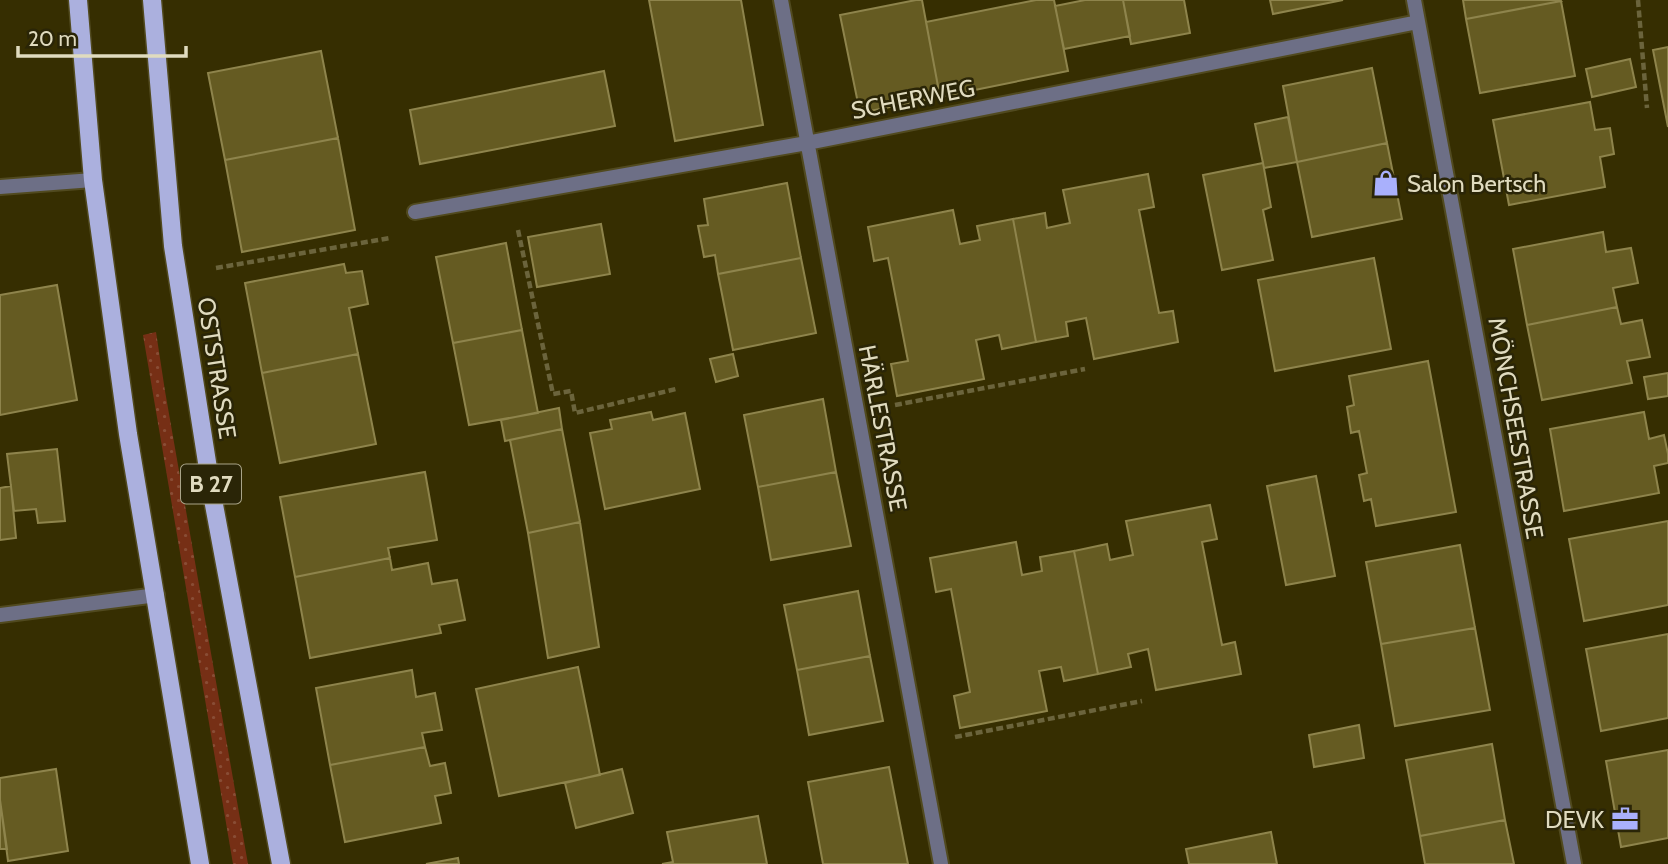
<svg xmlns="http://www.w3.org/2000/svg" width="1668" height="864" viewBox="0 0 1668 864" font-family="Cabin,sans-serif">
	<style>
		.grass { fill: url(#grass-dots) }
		.building { fill: #655b22; stroke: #8e844c; stroke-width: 2 }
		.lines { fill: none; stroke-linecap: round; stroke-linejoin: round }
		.lane-casing { stroke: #514a1f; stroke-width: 18 }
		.street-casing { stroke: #514a1f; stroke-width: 18 }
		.primary-casing { stroke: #514a1f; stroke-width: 21 }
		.path { stroke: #6b643c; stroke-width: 4.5; stroke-dasharray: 7 3.5; stroke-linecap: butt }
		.lane { stroke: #6d6f86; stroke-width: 14 }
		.street { stroke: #6d6f86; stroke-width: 14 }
		.primary { stroke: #abb0de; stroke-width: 18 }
		.labels { text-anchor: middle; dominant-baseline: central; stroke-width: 5; stroke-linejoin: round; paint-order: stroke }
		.shield { fill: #2a2507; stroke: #a9a488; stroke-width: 2 }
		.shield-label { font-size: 23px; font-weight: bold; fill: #e0dbbf }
		.street-label { font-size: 24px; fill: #e0dbbf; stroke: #2a2507 }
		.poi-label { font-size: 24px; fill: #e0dbbf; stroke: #2a2507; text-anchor: start }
	</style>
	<defs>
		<pattern id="grass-dots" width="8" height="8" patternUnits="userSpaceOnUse" patternTransform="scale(1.75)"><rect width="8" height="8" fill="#762f15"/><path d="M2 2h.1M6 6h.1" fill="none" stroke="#894d35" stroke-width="1.8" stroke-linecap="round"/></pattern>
	</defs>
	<rect width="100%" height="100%" fill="#362e01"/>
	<!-- grass -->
	<path class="grass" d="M 156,332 L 165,391 L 248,864 L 233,864 L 143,335 Z"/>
	<!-- building -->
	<path class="building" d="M 649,0 L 741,0 L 763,125 L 675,141 Z
		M 916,0 L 922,0 L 940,97 L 860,113 L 840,15 Z
		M 1036,0 L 1054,0 L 1068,71 L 940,97 L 926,22 Z
		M 1085,0 L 1123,0 L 1130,36 L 1064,49 L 1055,6 Z
		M 1123,0 L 1184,0 L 1190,33 L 1131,44 Z
		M 1270,0 L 1343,0 L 1273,14 Z
		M 1463,0 L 1560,0 L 1561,1 L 1466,19 Z
		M 1561,1 L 1575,76 L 1480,93 L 1466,19 Z
		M 1668,47 L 1668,127 L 1653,50 Z
		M 321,51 L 338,138 L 225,160 L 208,73 Z
		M 1630,59 L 1636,87 L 1592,97 L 1586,69 Z
		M 1372,68 L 1387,143 L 1297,162 L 1283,86 Z
		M 604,71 L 615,126 L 420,164 L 410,110 Z
		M 1590,102 L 1595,130 L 1610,128 L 1614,154 L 1600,157 L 1605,187 L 1509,205 L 1493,120 Z
		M 1288,117 L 1297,162 L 1264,168 L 1255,124 Z
		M 338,138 L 355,230 L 242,252 L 225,160 Z
		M 1387,143 L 1402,219 L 1312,237 L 1297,162 Z
		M 1263,163 L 1271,207 L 1263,210 L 1273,260 L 1222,270 L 1203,175 Z
		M 1148,174 L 1154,207 L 1139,210 L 1159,313 L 1173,311 L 1178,342 L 1094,359 L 1086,318 L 1066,322 L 1068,336 L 1036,342 L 1013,219 L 1045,213 L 1047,228 L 1070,223 L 1063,190 Z
		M 787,183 L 801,258 L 718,274 L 715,255 L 704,257 L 698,226 L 708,225 L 704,199 Z
		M 953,210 L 960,244 L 980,240 L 977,226 L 1013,219 L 1036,342 L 1002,349 L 999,335 L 976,340 L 984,379 L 897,396 L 891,364 L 908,361 L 888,258 L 874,261 L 868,227 Z
		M 601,224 L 610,274 L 537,287 L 528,237 Z
		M 1603,232 L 1606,252 L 1631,248 L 1638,283 L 1613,288 L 1617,307 L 1527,325 L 1513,249 Z
		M 506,243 L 522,330 L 453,343 L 436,257 Z
		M 801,258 L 816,333 L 733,350 L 718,274 Z
		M 1374,258 L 1391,349 L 1275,371 L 1258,280 Z
		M 344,264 L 346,273 L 362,271 L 368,304 L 349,308 L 358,354 L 262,373 L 245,283 Z
		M 57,285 L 77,400 L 0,415 L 0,295 Z
		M 1617,307 L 1621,324 L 1642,320 L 1650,357 L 1627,361 L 1632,383 L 1542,400 L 1527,325 Z
		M 522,330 L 538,413 L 469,425 L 453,343 Z
		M 358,354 L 376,444 L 280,463 L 262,373 Z
		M 733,354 L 738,376 L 716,382 L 710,359 Z
		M 1428,361 L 1456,512 L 1376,526 L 1371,499 L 1364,501 L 1359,475 L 1367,473 L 1359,431 L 1351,433 L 1347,407 L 1354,405 L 1349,376 Z
		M 1668,373 L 1668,396 L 1648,399 L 1644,377 Z
		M 823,399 L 836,472 L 758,487 L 744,415 Z
		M 559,408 L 562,429 L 505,441 L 501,420 Z
		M 651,412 L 653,420 L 685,413 L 700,489 L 605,509 L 590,433 L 612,429 L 610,420 Z
		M 1644,412 L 1649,439 L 1664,435 L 1668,454 L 1668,463 L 1654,466 L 1659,493 L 1564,511 L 1550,429 Z
		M 562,429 L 580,522 L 528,533 L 510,440 Z
		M 57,449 L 65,521 L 38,523 L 36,509 L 14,511 L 7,454 Z
		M 425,472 L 437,540 L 388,548 L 390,558 L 295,577 L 280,497 Z
		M 836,472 L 851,546 L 771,560 L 758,487 Z
		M 1316,476 L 1335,576 L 1286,585 L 1267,486 Z
		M 11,486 L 16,538 L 0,540 L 0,488 Z
		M 1210,505 L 1217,539 L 1202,542 L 1222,645 L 1235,642 L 1241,674 L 1156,690 L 1148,649 L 1128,654 L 1131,667 L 1098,674 L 1074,551 L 1107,544 L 1110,560 L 1133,555 L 1126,521 Z
		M 1668,521 L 1668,605 L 1584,621 L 1569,539 Z
		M 580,522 L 599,647 L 548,658 L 528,533 Z
		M 1016,542 L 1022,575 L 1042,571 L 1040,557 L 1074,551 L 1098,674 L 1064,681 L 1061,667 L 1039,671 L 1047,711 L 960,728 L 954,696 L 970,692 L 951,589 L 936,592 L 930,558 Z
		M 1460,545 L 1475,628 L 1381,644 L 1366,562 Z
		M 390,558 L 392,570 L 428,563 L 432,584 L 457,580 L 465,620 L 439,625 L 441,633 L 310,658 L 295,577 Z
		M 858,591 L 870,656 L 797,670 L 784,605 Z
		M 1475,628 L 1490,710 L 1395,726 L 1381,644 Z
		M 1668,634 L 1668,718 L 1601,731 L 1586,649 Z
		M 870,656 L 883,721 L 809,735 L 797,670 Z
		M 578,667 L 600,775 L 499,796 L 476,689 Z
		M 412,670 L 416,697 L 435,693 L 442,730 L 422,733 L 425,747 L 330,765 L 316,688 Z
		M 1359,725 L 1364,758 L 1314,767 L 1309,735 Z
		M 1492,744 L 1505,820 L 1420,836 L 1406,760 Z
		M 425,747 L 430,766 L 445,763 L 451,793 L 435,796 L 441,823 L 345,842 L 330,765 Z
		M 1668,750 L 1668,838 L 1621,847 L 1606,761 Z
		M 889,767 L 908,864 L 823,864 L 808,782 Z
		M 56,769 L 68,851 L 8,861 L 0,800 L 0,778 Z
		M 622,769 L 633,813 L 576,828 L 565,783 Z
		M 0,800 L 7,849 L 0,849 Z
		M 758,816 L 767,864 L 662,864 L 673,862 L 667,832 Z
		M 1505,820 L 1514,864 L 1425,864 L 1420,836 Z
		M 1271,832 L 1277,864 L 1189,864 L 1186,849 Z
		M 458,858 L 459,864 L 426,864 Z"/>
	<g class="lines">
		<!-- lane casing -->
		<g class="lane-casing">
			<path id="lane" d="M 0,615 L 157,595"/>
		</g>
		<!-- street casing -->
		<g class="street-casing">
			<path id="street" d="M 781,0 L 941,864
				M 1414,0 L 1574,864
				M 0,187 L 93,180
				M 415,212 L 807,143 L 1418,22"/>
		</g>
		<!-- primary casing -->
		<g class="primary-casing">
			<path id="primary" d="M 78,0 L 93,180 L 128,434 L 200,864
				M 152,0 L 173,246 L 212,494 L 281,864"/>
		</g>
		<!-- path -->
		<path class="path" d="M 1638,0 L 1647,108
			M 518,230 L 553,394 L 571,391 L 575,413 L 676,389
			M 216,268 L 390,238
			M 895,405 L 1085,369
			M 955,737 L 1142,701"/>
		<!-- lane -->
		<use href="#lane" class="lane"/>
		<!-- street -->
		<use href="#street" class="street"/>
		<!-- primary -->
		<use href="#primary" class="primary"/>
	</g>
	<!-- icons -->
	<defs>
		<g id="shop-bare" transform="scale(2.1)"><path d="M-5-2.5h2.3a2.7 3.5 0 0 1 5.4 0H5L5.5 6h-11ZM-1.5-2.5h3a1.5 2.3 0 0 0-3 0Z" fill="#a9b0fc" stroke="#2a2507" stroke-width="2.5" paint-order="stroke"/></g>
		<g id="office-bare" transform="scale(2.1)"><path d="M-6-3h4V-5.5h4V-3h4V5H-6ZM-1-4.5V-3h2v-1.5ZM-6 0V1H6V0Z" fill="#a9b0fc" stroke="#2a2507" stroke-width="2.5" paint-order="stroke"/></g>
	</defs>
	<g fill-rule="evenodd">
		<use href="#shop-bare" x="1386" y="183"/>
		<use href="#office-bare" x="1625" y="819"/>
	</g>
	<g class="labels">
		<!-- shield labels -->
		<rect class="shield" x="181" y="464.5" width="60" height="39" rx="5"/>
		<g class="shield-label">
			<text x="211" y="484">B 27</text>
		</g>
		<!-- street labels -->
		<g class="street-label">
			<text transform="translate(913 99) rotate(-11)">SCHERWEG</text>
			<text transform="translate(217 368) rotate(81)">OSTSTRASSE</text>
			<text transform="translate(883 428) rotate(79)">HÄRLESTRASSE</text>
			<text transform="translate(1516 428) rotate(80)">MÖNCHSEESTRASSE</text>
		</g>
		<!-- poi labels -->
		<g class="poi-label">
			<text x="1407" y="183">Salon Bertsch</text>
			<text x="1604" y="819" text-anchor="end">DEVK</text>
		</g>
	</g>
	<!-- scale -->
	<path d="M18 46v10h168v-10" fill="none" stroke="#e0dbbf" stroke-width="3.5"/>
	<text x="28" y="46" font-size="21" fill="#e0dbbf" stroke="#2a2507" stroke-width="5" paint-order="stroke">20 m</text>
</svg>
